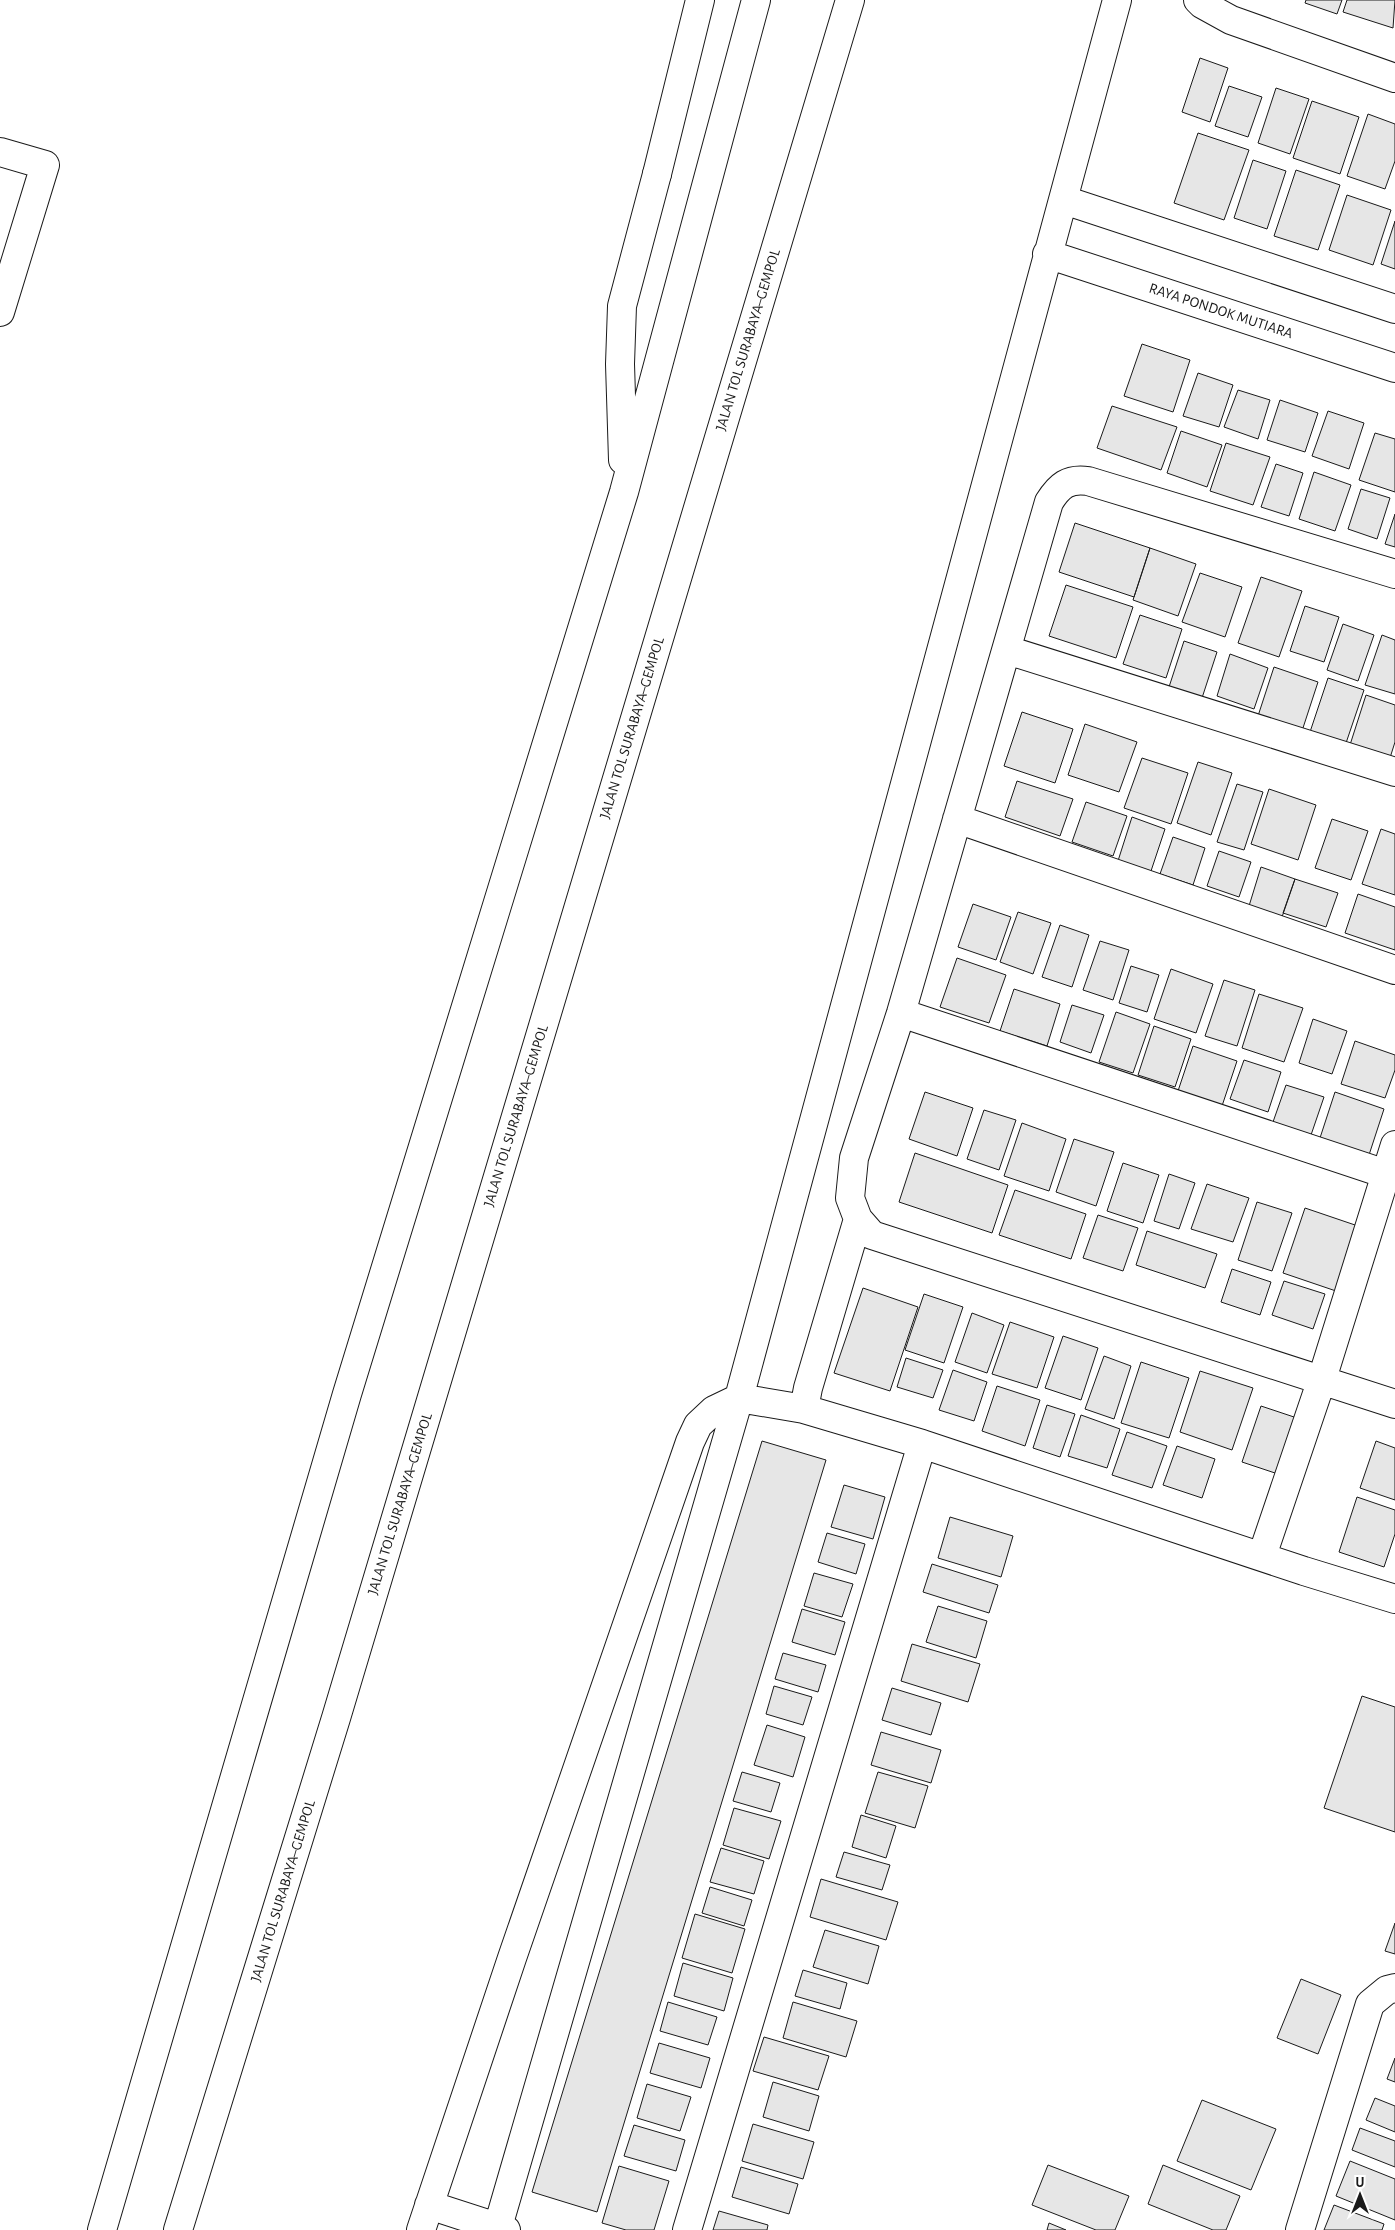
<svg xmlns="http://www.w3.org/2000/svg" width="1395" height="2230" viewBox="0 0 1395 2230" font-family="'Alegreya Sans',sans-serif">
	<style>
		.building { fill: #e6e6e6; stroke: #1a1a1a }
		.lines { fill: none; stroke-linecap: round; stroke-linejoin: round }
		.street-casing { stroke: #1a1a1a; stroke-width: 30 }
		.highway-casing { stroke: #1a1a1a; stroke-width: 30 }
		.street { stroke: #fff; stroke-width: 28 }
		.highway { stroke: #fff; stroke-width: 28 }
		.labels { text-anchor: middle; dominant-baseline: central; stroke-width: 4; stroke-linejoin: round; paint-order: stroke }
		.street-label { font-size: 15px; fill: #1a1a1a; stroke: #fff }
	</style>
	<rect width="100%" height="100%" fill="#fff"/>
	<!-- building -->
	<path class="building" d="M 1306,0 L 1342,0 L 1337,14 L 1305,3 Z
		M 1347,0 L 1395,0 L 1393,28 L 1343,12 Z
		M 1200,58 L 1228,68 L 1210,122 L 1182,112 Z
		M 1229,86 L 1262,97 L 1248,137 L 1215,126 Z
		M 1276,88 L 1309,99 L 1290,154 L 1258,143 Z
		M 1312,101 L 1359,117 L 1340,174 L 1293,158 Z
		M 1368,114 L 1395,124 L 1395,161 L 1385,189 L 1347,176 Z
		M 1198,133 L 1249,150 L 1224,220 L 1174,203 Z
		M 1253,160 L 1286,171 L 1267,229 L 1234,218 Z
		M 1296,170 L 1340,185 L 1318,250 L 1274,236 Z
		M 1347,195 L 1391,210 L 1373,265 L 1329,250 Z
		M 1395,221 L 1395,269 L 1381,264 Z
		M 1142,344 L 1190,360 L 1173,412 L 1124,396 Z
		M 1198,373 L 1233,385 L 1219,427 L 1183,416 Z
		M 1238,390 L 1270,400 L 1258,439 L 1224,427 Z
		M 1280,400 L 1318,413 L 1305,452 L 1267,440 Z
		M 1112,406 L 1177,427 L 1161,470 L 1097,448 Z
		M 1328,411 L 1364,423 L 1349,469 L 1312,456 Z
		M 1181,431 L 1222,445 L 1207,487 L 1167,473 Z
		M 1375,433 L 1395,439 L 1395,492 L 1359,480 Z
		M 1226,443 L 1270,457 L 1253,505 L 1210,491 Z
		M 1276,464 L 1303,473 L 1289,516 L 1261,507 Z
		M 1314,472 L 1351,485 L 1335,531 L 1299,519 Z
		M 1361,489 L 1390,498 L 1377,539 L 1348,529 Z
		M 1395,514 L 1395,547 L 1385,544 Z
		M 1075,523 L 1150,548 L 1134,597 L 1059,572 Z
		M 1150,548 L 1196,564 L 1178,616 L 1133,600 Z
		M 1200,573 L 1242,587 L 1225,637 L 1182,622 Z
		M 1261,577 L 1302,591 L 1279,657 L 1238,643 Z
		M 1066,585 L 1133,607 L 1116,658 L 1049,636 Z
		M 1305,606 L 1339,617 L 1324,662 L 1290,651 Z
		M 1140,615 L 1182,629 L 1166,678 L 1123,664 Z
		M 1343,624 L 1374,635 L 1358,681 L 1327,670 Z
		M 1382,635 L 1395,640 L 1395,694 L 1365,685 Z
		M 1184,641 L 1217,652 L 1202,698 L 1169,687 Z
		M 1230,654 L 1268,668 L 1254,709 L 1217,696 Z
		M 1274,667 L 1318,682 L 1301,734 L 1257,719 Z
		M 1328,678 L 1364,690 L 1345,746 L 1309,735 Z
		M 1366,695 L 1395,705 L 1395,742 L 1389,761 L 1349,748 Z
		M 1022,712 L 1073,729 L 1055,783 L 1004,766 Z
		M 1085,724 L 1137,742 L 1119,792 L 1068,775 Z
		M 1142,758 L 1188,773 L 1171,824 L 1124,808 Z
		M 1198,762 L 1232,773 L 1211,835 L 1177,823 Z
		M 1017,781 L 1073,799 L 1060,836 L 1005,817 Z
		M 1237,784 L 1263,792 L 1244,850 L 1217,842 Z
		M 1269,789 L 1316,805 L 1298,860 L 1251,844 Z
		M 1086,802 L 1127,816 L 1113,856 L 1072,842 Z
		M 1132,817 L 1165,829 L 1150,874 L 1117,864 Z
		M 1332,819 L 1368,831 L 1351,880 L 1315,868 Z
		M 1381,829 L 1395,834 L 1395,895 L 1362,884 Z
		M 1173,837 L 1205,848 L 1193,885 L 1160,874 Z
		M 1219,851 L 1251,862 L 1239,897 L 1207,886 Z
		M 1261,867 L 1295,879 L 1282,917 L 1249,906 Z
		M 1295,879 L 1338,893 L 1326,927 L 1283,913 Z
		M 1358,894 L 1395,907 L 1395,950 L 1345,933 Z
		M 973,904 L 1011,917 L 996,960 L 958,947 Z
		M 1018,912 L 1051,923 L 1033,974 L 1000,962 Z
		M 1060,925 L 1089,935 L 1072,987 L 1042,977 Z
		M 1100,941 L 1129,950 L 1113,1000 L 1083,990 Z
		M 957,958 L 1006,975 L 989,1023 L 940,1007 Z
		M 1131,966 L 1159,975 L 1147,1012 L 1119,1003 Z
		M 1171,969 L 1213,984 L 1196,1033 L 1154,1019 Z
		M 1224,980 L 1255,990 L 1237,1046 L 1205,1036 Z
		M 1014,989 L 1060,1004 L 1047,1046 L 1000,1031 Z
		M 1259,994 L 1303,1008 L 1284,1062 L 1242,1048 Z
		M 1072,1005 L 1104,1015 L 1091,1053 L 1060,1042 Z
		M 1116,1012 L 1150,1024 L 1133,1073 L 1099,1062 Z
		M 1313,1019 L 1347,1031 L 1332,1074 L 1299,1063 Z
		M 1154,1026 L 1191,1039 L 1175,1087 L 1138,1075 Z
		M 1355,1041 L 1395,1055 L 1395,1070 L 1385,1098 L 1341,1084 Z
		M 1193,1046 L 1237,1061 L 1222,1106 L 1178,1091 Z
		M 1244,1060 L 1281,1072 L 1268,1112 L 1230,1099 Z
		M 1286,1085 L 1324,1097 L 1311,1135 L 1273,1122 Z
		M 925,1092 L 973,1108 L 957,1156 L 909,1139 Z
		M 1335,1092 L 1384,1109 L 1368,1158 L 1319,1141 Z
		M 984,1110 L 1016,1120 L 999,1170 L 967,1159 Z
		M 1022,1123 L 1066,1139 L 1049,1191 L 1004,1176 Z
		M 1074,1139 L 1114,1152 L 1096,1206 L 1056,1192 Z
		M 915,1153 L 1008,1185 L 992,1233 L 899,1202 Z
		M 1123,1163 L 1159,1175 L 1143,1223 L 1107,1211 Z
		M 1169,1174 L 1195,1183 L 1179,1229 L 1154,1221 Z
		M 1207,1184 L 1249,1198 L 1233,1242 L 1191,1229 Z
		M 1015,1190 L 1086,1214 L 1071,1259 L 999,1235 Z
		M 1257,1202 L 1292,1213 L 1272,1271 L 1238,1260 Z
		M 1305,1208 L 1358,1226 L 1336,1291 L 1283,1273 Z
		M 1098,1215 L 1138,1228 L 1123,1271 L 1083,1258 Z
		M 1147,1231 L 1217,1254 L 1205,1288 L 1136,1265 Z
		M 1232,1269 L 1271,1282 L 1260,1315 L 1221,1302 Z
		M 1284,1281 L 1325,1294 L 1313,1329 L 1272,1315 Z
		M 863,1288 L 918,1307 L 890,1391 L 834,1373 Z
		M 924,1294 L 963,1307 L 944,1363 L 905,1350 Z
		M 972,1313 L 1004,1325 L 987,1373 L 955,1362 Z
		M 1010,1322 L 1054,1337 L 1037,1388 L 992,1374 Z
		M 1063,1336 L 1098,1348 L 1081,1400 L 1045,1388 Z
		M 1104,1356 L 1131,1366 L 1114,1419 L 1085,1409 Z
		M 906,1358 L 943,1370 L 933,1398 L 897,1387 Z
		M 1141,1362 L 1189,1378 L 1169,1438 L 1121,1423 Z
		M 953,1370 L 987,1382 L 974,1421 L 939,1410 Z
		M 1200,1371 L 1253,1388 L 1232,1450 L 1180,1432 Z
		M 997,1386 L 1040,1400 L 1025,1446 L 982,1431 Z
		M 1047,1405 L 1075,1414 L 1060,1457 L 1033,1448 Z
		M 1261,1406 L 1297,1418 L 1278,1474 L 1242,1462 Z
		M 1081,1415 L 1120,1429 L 1107,1468 L 1068,1456 Z
		M 1127,1432 L 1167,1446 L 1152,1488 L 1112,1475 Z
		M 762,1441 L 826,1460 L 597,2212 L 532,2192 Z
		M 1376,1441 L 1395,1448 L 1395,1500 L 1360,1488 Z
		M 1177,1446 L 1215,1459 L 1202,1498 L 1163,1485 Z
		M 844,1485 L 885,1497 L 873,1539 L 831,1527 Z
		M 1357,1497 L 1395,1510 L 1395,1534 L 1384,1567 L 1339,1552 Z
		M 950,1517 L 1013,1536 L 1001,1577 L 938,1558 Z
		M 827,1533 L 865,1544 L 856,1574 L 818,1562 Z
		M 932,1564 L 998,1585 L 989,1613 L 923,1592 Z
		M 814,1573 L 853,1584 L 842,1617 L 804,1606 Z
		M 938,1606 L 987,1621 L 976,1658 L 926,1642 Z
		M 802,1609 L 845,1622 L 835,1655 L 792,1642 Z
		M 912,1644 L 980,1664 L 968,1702 L 901,1681 Z
		M 783,1653 L 826,1665 L 818,1692 L 775,1679 Z
		M 774,1686 L 812,1697 L 803,1725 L 766,1714 Z
		M 892,1688 L 941,1703 L 931,1735 L 882,1720 Z
		M 1362,1696 L 1395,1707 L 1395,1832 L 1324,1808 Z
		M 767,1725 L 805,1737 L 793,1777 L 754,1765 Z
		M 881,1732 L 941,1750 L 931,1783 L 871,1765 Z
		M 742,1772 L 780,1783 L 771,1812 L 733,1801 Z
		M 878,1772 L 928,1786 L 915,1828 L 865,1813 Z
		M 734,1808 L 781,1821 L 769,1859 L 723,1845 Z
		M 861,1815 L 896,1826 L 886,1858 L 852,1847 Z
		M 721,1848 L 764,1861 L 754,1894 L 710,1882 Z
		M 844,1852 L 890,1865 L 882,1890 L 836,1877 Z
		M 821,1879 L 898,1902 L 886,1940 L 810,1917 Z
		M 710,1887 L 752,1900 L 744,1926 L 702,1913 Z
		M 695,1914 L 745,1929 L 732,1973 L 682,1958 Z
		M 1395,1923 L 1395,1954 L 1385,1951 Z
		M 825,1930 L 879,1946 L 868,1984 L 813,1967 Z
		M 683,1963 L 733,1978 L 724,2011 L 674,1996 Z
		M 803,1970 L 847,1983 L 840,2009 L 795,1996 Z
		M 1301,1979 L 1341,1995 L 1318,2054 L 1277,2038 Z
		M 668,2002 L 717,2017 L 708,2045 L 660,2031 Z
		M 793,2002 L 857,2021 L 846,2057 L 783,2038 Z
		M 764,2037 L 829,2056 L 818,2090 L 753,2071 Z
		M 659,2043 L 710,2058 L 701,2088 L 650,2073 Z
		M 1395,2058 L 1395,2082 L 1387,2079 Z
		M 773,2082 L 819,2096 L 809,2131 L 763,2117 Z
		M 647,2084 L 691,2097 L 680,2131 L 637,2118 Z
		M 1375,2098 L 1395,2106 L 1395,2132 L 1366,2120 Z
		M 1202,2100 L 1276,2129 L 1251,2190 L 1177,2161 Z
		M 753,2124 L 814,2142 L 803,2179 L 742,2161 Z
		M 634,2125 L 685,2140 L 676,2171 L 624,2156 Z
		M 1360,2128 L 1395,2141 L 1395,2167 L 1352,2150 Z
		M 1350,2161 L 1395,2179 L 1395,2220 L 1336,2196 Z
		M 1048,2165 L 1129,2196 L 1115,2230 L 1096,2230 L 1032,2205 Z
		M 1163,2165 L 1240,2196 L 1226,2230 L 1213,2230 L 1148,2204 Z
		M 619,2166 L 669,2181 L 654,2230 L 626,2230 L 602,2223 Z
		M 741,2167 L 798,2184 L 789,2214 L 732,2197 Z
		M 1334,2205 L 1384,2224 L 1382,2230 L 1324,2230 Z
		M 719,2211 L 768,2225 L 767,2230 L 713,2230 Z
		M 1049,2223 L 1066,2230 L 1047,2230 Z"/>
	<g class="lines">
		<!-- street casing -->
		<g class="street-casing">
			<path id="street" d="M 1198,0 L 1202,4 L 1231,20 L 1395,78
				M 0,152 L 45,165 L 0,312
				M 657,174 L 700,0
				M 1064,200 L 1395,309
				M 1047,254 L 1395,368
				M 1395,574 L 1088,481 C 1068,478 1059,486 1049,502 L 901,1013 L 854,1158 L 850,1198 L 858,1219 L 872,1235 L 1395,1404
				M 1007,650 L 1395,772
				M 957,819 L 1395,970
				M 901,1013 L 1395,1177
				M 804,1409 L 808,1388 L 858,1219
				M 1262,1556 L 1322,1379 L 1395,1145
				M 429,2205 L 506,2230
				M 421,2230 L 512,1958 L 690,1442 L 698,1425 L 714,1410 L 739,1398 L 804,1409 L 922,1444 L 1304,1571 L 1395,1599
				M 497,2230 L 739,1398 L 1117,0
				M 687,2230 L 922,1444
				M 1300,2230 L 1370,2004 L 1387,1990 L 1395,1988"/>
		</g>
		<!-- highway casing -->
		<g class="highway-casing">
			<path id="highway" d="M 623,460 L 620,364 L 622,306 L 657,174
				M 102,2230 L 347,1394 L 624,492 L 756,0
				M 178,2230 L 336,1718 L 850,0"/>
		</g>
		<!-- street -->
		<use href="#street" class="street"/>
		<!-- highway -->
		<use href="#highway" class="highway"/>
	</g>
	<g class="labels">
		<!-- street labels -->
		<g class="street-label">
			<text transform="translate(1221 311) rotate(18)">RAYA PONDOK MUTIARA</text>
			<text transform="translate(748 340) rotate(-73)">JALAN TOL SURABAYA–GEMPOL</text>
			<text transform="translate(632 728) rotate(-73)">JALAN TOL SURABAYA–GEMPOL</text>
			<text transform="translate(516 1116) rotate(-73)">JALAN TOL SURABAYA–GEMPOL</text>
			<text transform="translate(400 1504) rotate(-73)">JALAN TOL SURABAYA–GEMPOL</text>
			<text transform="translate(283 1891) rotate(-73)">JALAN TOL SURABAYA–GEMPOL</text>
		</g>
	</g>
	<!-- north arrow -->
	<g transform="translate(1360 2195)" stroke="#ffffff" stroke-width="4" paint-order="stroke">
	<path d="M0-4L9 19L0 12L-9 19Z" fill="#1a1a1a"/>
	<text y="-8" font-size="14" font-weight="bold" text-anchor="middle" fill="#1a1a1a">U</text>
	</g>
</svg>
